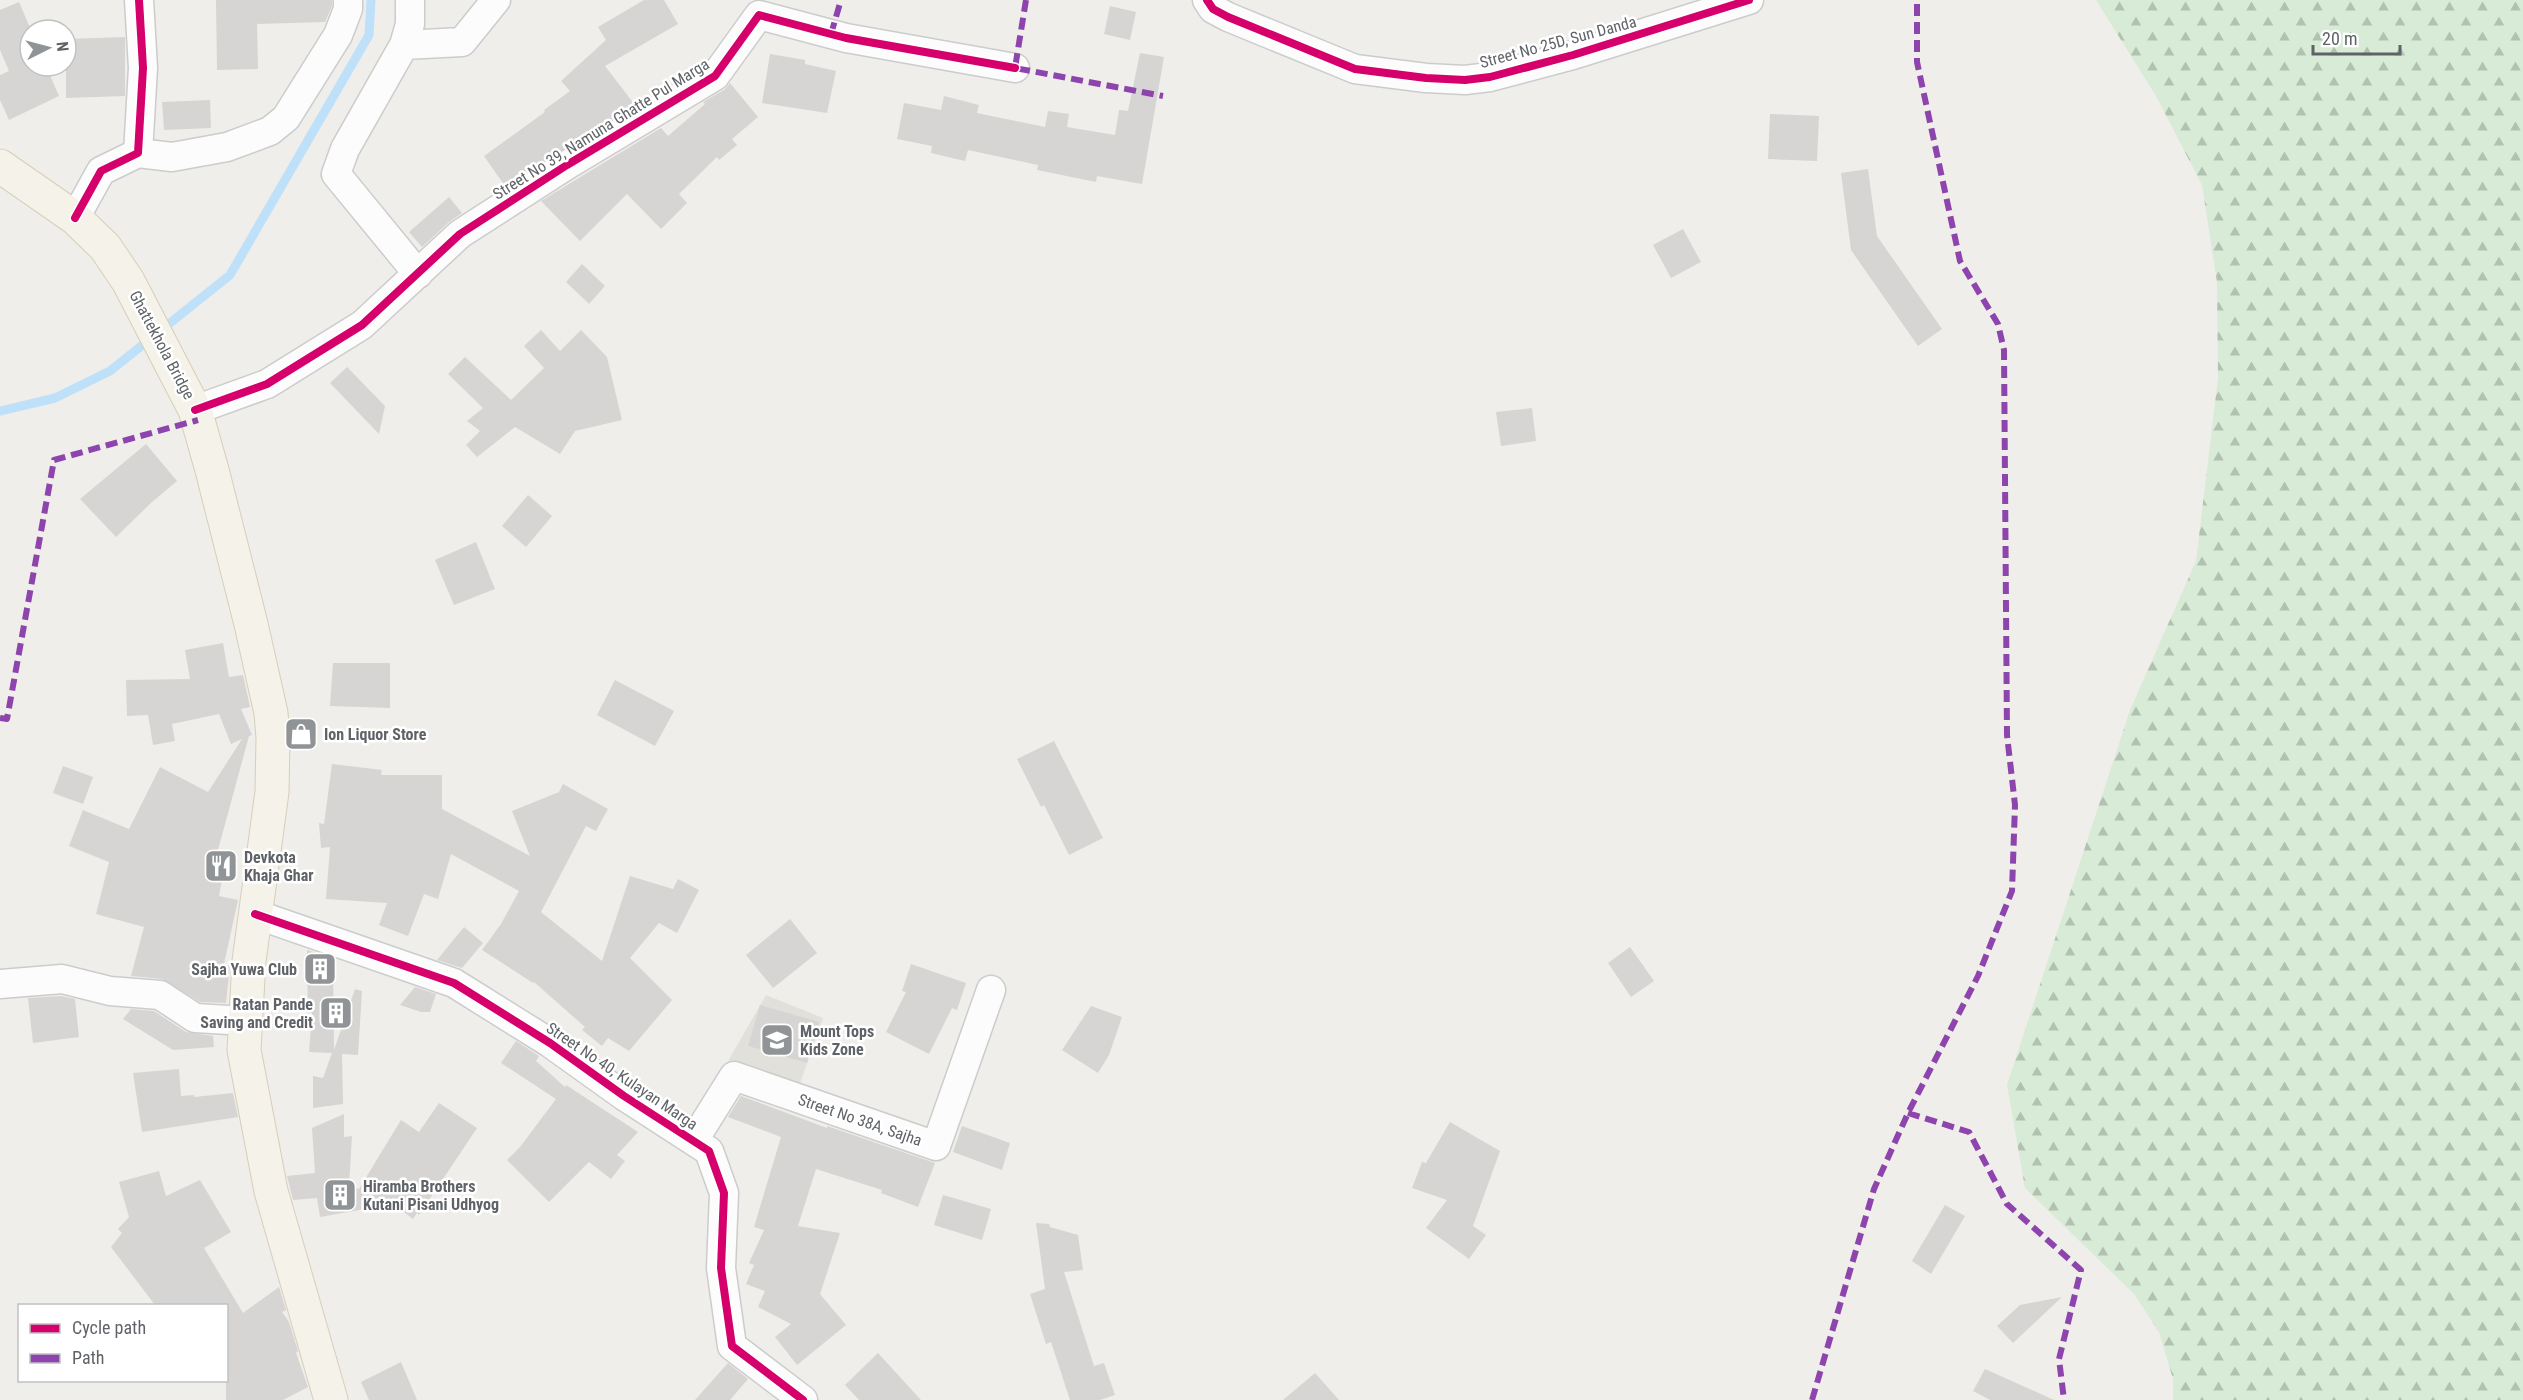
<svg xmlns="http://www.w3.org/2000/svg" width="2523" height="1400" viewBox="0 0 2523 1400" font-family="'Roboto Condensed',sans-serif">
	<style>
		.education { fill: #e2e0da }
		.forest { fill: url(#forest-firs) }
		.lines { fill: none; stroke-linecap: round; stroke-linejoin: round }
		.stream { stroke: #bfe0f9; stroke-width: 9 }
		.building { fill: #d6d5d3 }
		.minor-casing { stroke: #cbcccc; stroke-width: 31 }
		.primary-casing { stroke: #d7ceb8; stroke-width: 35 }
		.minor { stroke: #fdfcfc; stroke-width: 28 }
		.primary { stroke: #f4f2e9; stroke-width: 33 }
		.quiet { stroke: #8e44ad; stroke-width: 6; stroke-dasharray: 12 6; stroke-linecap: butt }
		.cycleway-casing { stroke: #fff; stroke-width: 11 }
		.cycleway { stroke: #d6006c; stroke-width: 8 }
		.labels { text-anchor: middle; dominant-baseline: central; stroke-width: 5; stroke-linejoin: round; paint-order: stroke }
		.street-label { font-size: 16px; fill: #5f6368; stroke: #fff }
		.poi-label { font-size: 16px; font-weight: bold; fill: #5f6368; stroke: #fff; text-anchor: start }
	</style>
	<defs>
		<pattern id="forest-firs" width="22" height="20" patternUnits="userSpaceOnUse" patternTransform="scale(1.5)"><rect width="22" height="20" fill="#d8ebd6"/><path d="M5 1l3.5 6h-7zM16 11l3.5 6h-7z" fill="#b2c2b1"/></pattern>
	</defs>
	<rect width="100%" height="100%" fill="#efeeea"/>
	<!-- education -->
	<path class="education" d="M 766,995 L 823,1018 L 798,1089 L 727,1063 Z"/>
	<!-- forest -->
	<path class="forest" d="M 2096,0 L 2523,0 L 2523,1400 L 2173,1400 L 2173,1379 L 2159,1332 L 2134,1294 L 2025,1188 L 2007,1085 L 2130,710 L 2196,561 L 2218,378 L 2217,282 L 2202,185 L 2156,96 Z"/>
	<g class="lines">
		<!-- stream -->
		<path class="stream" d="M 0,411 L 55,398 L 110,371 L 230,275 L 369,35 L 371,0"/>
	</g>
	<!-- building -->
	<path class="building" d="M 216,0 L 332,0 L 332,6 L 325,22 L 257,24 L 258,69 L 217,70 Z
		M 644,0 L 664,0 L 678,24 L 605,66 L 635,105 L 505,186 L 484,156 L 545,112 L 544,110 L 570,91 L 561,81 L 606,40 L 598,27 Z
		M 19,2 L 31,30 L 30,66 L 46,66 L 59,96 L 9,120 L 0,100 L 0,75 L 9,71 L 0,50 L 0,10 Z
		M 1110,6 L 1136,12 L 1130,40 L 1104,34 Z
		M 125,37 L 125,96 L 66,98 L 66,39 Z
		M 1140,53 L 1164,57 L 1142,184 L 1097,176 L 1096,182 L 1037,170 L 1038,165 L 968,150 L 965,161 L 931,153 L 932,146 L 897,139 L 904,103 L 941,110 L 944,96 L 979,105 L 977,113 L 1045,127 L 1048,111 L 1069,114 L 1067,127 L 1115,135 L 1119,110 L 1128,111 Z
		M 770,54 L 805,60 L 805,64 L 836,71 L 827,113 L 762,103 Z
		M 730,83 L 758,117 L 732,139 L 737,145 L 719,160 L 717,157 L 679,194 L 687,203 L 661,229 L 627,194 L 580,241 L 541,201 L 661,128 L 668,136 L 705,104 L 703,102 L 724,90 Z
		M 210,100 L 211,128 L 164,130 L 162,102 Z
		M 1770,114 L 1819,116 L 1817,161 L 1768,159 Z
		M 1868,169 L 1877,236 L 1942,329 L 1918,346 L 1851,250 L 1841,173 Z
		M 449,197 L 462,213 L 449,222 L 422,247 L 409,232 Z
		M 1683,229 L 1701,262 L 1671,278 L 1653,245 Z
		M 582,264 L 605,286 L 589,304 L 566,282 Z
		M 541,330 L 560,351 L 581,330 L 607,357 L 622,420 L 575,431 L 560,454 L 515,427 L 477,457 L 466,445 L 480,431 L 467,421 L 483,408 L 448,374 L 465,357 L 511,400 L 544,368 L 524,346 Z
		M 347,367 L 385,406 L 379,434 L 330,383 Z
		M 1532,408 L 1536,441 L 1501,446 L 1496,412 Z
		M 146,444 L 177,481 L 152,502 L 116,537 L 80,499 Z
		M 528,495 L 552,516 L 526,547 L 502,526 Z
		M 476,542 L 495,589 L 454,605 L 435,560 Z
		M 223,643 L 229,677 L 243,675 L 250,707 L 241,709 L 252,735 L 249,736 L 218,850 L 227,852 L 219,896 L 238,900 L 224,964 L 230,966 L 226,1003 L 200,1002 L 162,979 L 131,976 L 144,927 L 96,914 L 109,862 L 69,846 L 83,810 L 129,829 L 160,767 L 208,792 L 242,739 L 231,744 L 219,714 L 172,724 L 175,741 L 153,745 L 148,715 L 127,716 L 126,680 L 190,679 L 185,650 Z
		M 333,663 L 390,663 L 390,708 L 330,706 Z
		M 615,680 L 674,711 L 655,746 L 597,715 Z
		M 1054,741 L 1103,838 L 1069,855 L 1044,805 L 1041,807 L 1017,759 Z
		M 332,764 L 382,770 L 381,775 L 442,775 L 442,809 L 530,856 L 512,811 L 559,792 L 563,784 L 608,809 L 596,831 L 586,826 L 541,912 L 602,961 L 630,876 L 673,889 L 678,879 L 699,890 L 677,933 L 659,923 L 630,958 L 672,1000 L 629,1051 L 608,1038 L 602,1046 L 582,1030 L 585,1027 L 534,982 L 533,983 L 482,950 L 501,924 L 519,891 L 451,854 L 438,899 L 424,894 L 408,936 L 379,925 L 387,903 L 326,899 L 330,847 L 321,848 L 319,823 L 324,824 Z
		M 63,766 L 93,777 L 83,804 L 53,793 Z
		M 790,919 L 817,953 L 773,988 L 746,955 Z
		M 464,927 L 483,943 L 462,968 L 437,960 Z
		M 1630,947 L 1654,981 L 1631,997 L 1608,963 Z
		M 307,950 L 333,958 L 334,1050 L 355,989 L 362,991 L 358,1055 L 342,1054 L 343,1104 L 313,1108 L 313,1076 L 323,1078 L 332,1053 L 309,1052 L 312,1013 L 308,1013 Z
		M 911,964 L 966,983 L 957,1010 L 952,1008 L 929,1054 L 886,1032 L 906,992 L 902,991 Z
		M 415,987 L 436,994 L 430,1012 L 421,1012 L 400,1005 Z
		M 61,996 L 75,999 L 79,1037 L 33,1043 L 28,998 Z
		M 760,1005 L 819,1022 L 807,1063 L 748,1046 Z
		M 1091,1006 L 1122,1017 L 1109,1055 L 1098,1073 L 1062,1050 Z
		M 131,1009 L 154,1011 L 186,1032 L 213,1036 L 214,1047 L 173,1050 L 123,1019 Z
		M 516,1041 L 539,1056 L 536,1061 L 565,1087 L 566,1085 L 638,1132 L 617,1155 L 625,1161 L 611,1179 L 589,1162 L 549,1202 L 507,1160 L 520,1147 L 556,1099 L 501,1063 Z
		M 179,1069 L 181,1096 L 194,1095 L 194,1097 L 233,1093 L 238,1117 L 142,1132 L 133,1073 Z
		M 741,1096 L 827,1128 L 827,1126 L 935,1163 L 918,1207 L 881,1193 L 882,1190 L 816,1169 L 798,1226 L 840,1233 L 820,1294 L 846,1325 L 797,1365 L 775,1337 L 791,1324 L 758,1307 L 765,1291 L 746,1284 L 754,1265 L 749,1263 L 764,1230 L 754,1227 L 781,1137 L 728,1117 Z
		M 439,1103 L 477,1128 L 419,1215 L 417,1213 L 413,1219 L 393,1204 L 320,1217 L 317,1198 L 293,1200 L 287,1176 L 315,1173 L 312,1128 L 344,1114 L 344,1137 L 352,1136 L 349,1186 L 359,1189 L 401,1120 L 419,1132 Z
		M 1450,1122 L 1500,1151 L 1473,1226 L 1486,1235 L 1469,1259 L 1426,1228 L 1447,1200 L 1412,1188 L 1422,1162 L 1426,1163 Z
		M 962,1126 L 1010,1143 L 1002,1170 L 953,1152 Z
		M 159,1171 L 166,1196 L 200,1180 L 231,1232 L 204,1248 L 243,1313 L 279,1287 L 286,1310 L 282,1312 L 289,1322 L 298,1351 L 296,1353 L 308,1387 L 283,1400 L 226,1400 L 226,1305 L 155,1305 L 111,1247 L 122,1233 L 118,1229 L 129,1217 L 119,1182 Z
		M 943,1195 L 991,1209 L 982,1240 L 934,1225 Z
		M 1945,1205 L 1965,1216 L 1931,1274 L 1912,1261 Z
		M 1036,1223 L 1049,1224 L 1050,1227 L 1078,1235 L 1083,1270 L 1064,1272 L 1094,1366 L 1104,1363 L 1115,1395 L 1100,1400 L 1070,1400 L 1051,1342 L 1046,1344 L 1030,1294 L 1045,1289 Z
		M 2062,1297 L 2013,1343 L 1997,1326 L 2020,1305 Z
		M 878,1353 L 921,1400 L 859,1400 L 845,1385 Z
		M 401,1362 L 417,1400 L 369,1400 L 361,1382 Z
		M 728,1363 L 748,1379 L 730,1400 L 695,1400 Z
		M 1985,1369 L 2054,1400 L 1990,1400 L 1973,1391 Z
		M 1315,1373 L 1339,1400 L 1283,1400 Z"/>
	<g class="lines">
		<!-- minor casing -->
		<g class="minor-casing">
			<path id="minor" d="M 410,0 L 410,24 L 404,45 L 345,149 L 336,174 L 418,274
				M 1207,0 L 1213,9 L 1228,17 L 1355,69 L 1426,78 L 1465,80 L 1490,77 L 1573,55 L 1749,0
				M 404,45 L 462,42 L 496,0
				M 138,153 L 172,157 L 227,147 L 270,131 L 286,118 L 338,35 L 348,9 L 348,0
				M 75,218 L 101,171 L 138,153 L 143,68 L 139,0
				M 195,410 L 267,384 L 362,325 L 460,234 L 567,165 L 715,76 L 759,15 L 846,38 L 1015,68
				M 255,914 L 454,983 L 550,1043 L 624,1096 L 709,1151 L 724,1193 L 721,1268 L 732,1346 L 803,1400
				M 0,984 L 62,979 L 110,991 L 160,995 L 195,1018 L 246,1021
				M 694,1140 L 734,1076 L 936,1146 L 991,990"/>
		</g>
		<!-- primary casing -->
		<g class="primary-casing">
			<path id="primary" d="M 0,166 L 75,218 L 105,247 L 128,281 L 195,410 L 212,470 L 251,624 L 271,713 L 273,738 L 272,792 L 249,961 L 244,1050 L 271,1191 L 331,1400"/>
		</g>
		<!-- minor -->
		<use href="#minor" class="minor"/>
		<!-- primary -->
		<use href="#primary" class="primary"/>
		<!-- quiet -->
		<path class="quiet" d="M 1026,0 L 1015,68 L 1163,96
			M 831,34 L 841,0
			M 0,718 L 7,719 L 54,460 L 198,420
			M 1908,1113 L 1969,1132 L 2007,1204 L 2081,1270 L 2059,1359 L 2064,1400
			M 1812,1400 L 1874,1189 L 1908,1113 L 1978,976 L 2012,891 L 2015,805 L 2007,735 L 2004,350 L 1998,324 L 1960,261 L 1917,62 L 1917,0"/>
		<!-- cycleway casing -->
		<g class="cycleway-casing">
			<path id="cycleway" d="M 1207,0 L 1213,9 L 1228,17 L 1355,69 L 1426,78 L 1465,80 L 1490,77 L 1573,55 L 1749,0
				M 75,218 L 101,171 L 138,153 L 143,68 L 139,0
				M 195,410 L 267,384 L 362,325 L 460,234 L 567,165 L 715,76 L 759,15 L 846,38 L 1015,68
				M 255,914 L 454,983 L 550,1043 L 624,1096 L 709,1151 L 724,1193 L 721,1268 L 732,1346 L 803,1400"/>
		</g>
		<!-- cycleway -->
		<use href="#cycleway" class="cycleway"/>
	</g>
	<!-- icons -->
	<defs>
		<g id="shop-square" transform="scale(1.725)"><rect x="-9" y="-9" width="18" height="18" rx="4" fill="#919496" stroke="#fff"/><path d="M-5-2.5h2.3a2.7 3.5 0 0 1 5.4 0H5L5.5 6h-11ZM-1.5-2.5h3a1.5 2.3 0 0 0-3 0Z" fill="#fff"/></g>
		<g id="restaurant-square" transform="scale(1.725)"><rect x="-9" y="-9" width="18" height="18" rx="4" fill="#919496" stroke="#fff"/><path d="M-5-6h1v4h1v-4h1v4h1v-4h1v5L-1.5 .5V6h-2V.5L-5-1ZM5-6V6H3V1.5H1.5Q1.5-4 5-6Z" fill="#fff"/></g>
		<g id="building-square" transform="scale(1.725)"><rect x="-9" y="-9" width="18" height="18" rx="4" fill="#919496" stroke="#fff"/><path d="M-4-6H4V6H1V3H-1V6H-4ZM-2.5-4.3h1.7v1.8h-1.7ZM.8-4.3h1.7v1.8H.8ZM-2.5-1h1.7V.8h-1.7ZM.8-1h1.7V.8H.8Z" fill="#fff"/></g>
		<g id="school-square" transform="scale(1.725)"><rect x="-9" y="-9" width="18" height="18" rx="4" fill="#919496" stroke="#fff"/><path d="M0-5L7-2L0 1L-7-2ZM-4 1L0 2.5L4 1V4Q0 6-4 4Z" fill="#fff"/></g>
	</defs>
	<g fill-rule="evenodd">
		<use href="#shop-square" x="301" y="734"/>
		<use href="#restaurant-square" x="221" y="866"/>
		<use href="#building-square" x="320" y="969"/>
		<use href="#building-square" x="336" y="1013"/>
		<use href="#school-square" x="777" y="1040"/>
		<use href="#building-square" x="340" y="1195"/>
	</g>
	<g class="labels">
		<!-- street labels -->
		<g class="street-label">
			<text transform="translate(1558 42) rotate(-15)">Street No 25D, Sun Danda</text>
			<text transform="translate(601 129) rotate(-32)">Street No 39, Namuna Ghatte Pul Marga</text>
			<text transform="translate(162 345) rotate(62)">Ghattekhola Bridge</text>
			<text transform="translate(622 1076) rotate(34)">Street No 40, Kulayan Marga</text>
			<text transform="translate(860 1120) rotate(19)">Street No 38A, Sajha</text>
		</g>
		<!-- poi labels -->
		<g class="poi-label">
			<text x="324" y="734">Ion Liquor Store</text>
			<text x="244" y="857">Devkota<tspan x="244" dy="18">Khaja Ghar</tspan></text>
			<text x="297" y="969" text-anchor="end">Sajha Yuwa Club</text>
			<text x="313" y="1004" text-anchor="end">Ratan Pande<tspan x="313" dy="18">Saving and Credit</tspan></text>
			<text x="800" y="1031">Mount Tops<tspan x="800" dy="18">Kids Zone</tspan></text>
			<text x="363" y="1186">Hiramba Brothers<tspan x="363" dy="18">Kutani Pisani Udhyog</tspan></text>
		</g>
	</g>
	<!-- legend -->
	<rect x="18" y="1304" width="210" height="78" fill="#ffffff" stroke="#bfc1c3" stroke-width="1.5"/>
	<rect x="30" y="1324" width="30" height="9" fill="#d6006c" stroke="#bfc1c3" stroke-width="1.5"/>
	<text x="72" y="1334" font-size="18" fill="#5f6368">Cycle path</text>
	<rect x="30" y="1354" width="30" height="9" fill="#8e44ad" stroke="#bfc1c3" stroke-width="1.5"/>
	<text x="72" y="1364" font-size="18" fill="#5f6368">Path</text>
	<!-- north arrow -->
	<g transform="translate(48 48) rotate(84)"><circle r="28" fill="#ffffff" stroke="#bfc1c3" stroke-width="1.5"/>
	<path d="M0-4.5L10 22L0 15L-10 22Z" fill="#919496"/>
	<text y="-9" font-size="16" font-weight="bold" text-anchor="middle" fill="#5f6368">N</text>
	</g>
	<!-- scale -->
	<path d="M2313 45v9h87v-9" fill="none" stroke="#5f6368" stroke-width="3"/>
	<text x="2322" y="45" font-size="18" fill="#5f6368" stroke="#ffffff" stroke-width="4.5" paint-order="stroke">20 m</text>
</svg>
